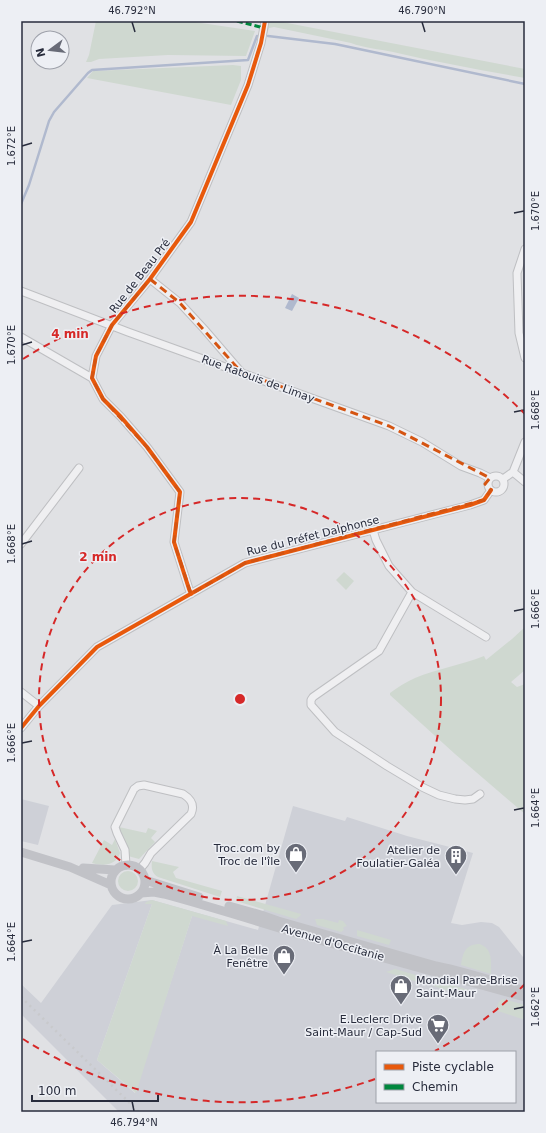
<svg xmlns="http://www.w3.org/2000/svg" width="546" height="1133" viewBox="0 0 546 1133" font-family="'DejaVu Sans',sans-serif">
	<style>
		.built { fill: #ced0d7; fill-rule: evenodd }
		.green { fill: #cfd8d0 }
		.water { fill: #b0b9ce }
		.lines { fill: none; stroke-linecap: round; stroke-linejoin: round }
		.stream { stroke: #b0b9ce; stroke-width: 2.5 }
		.minor-casing { stroke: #bebfc2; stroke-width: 9 }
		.minor { stroke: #efeff1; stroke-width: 7 }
		.secondary { stroke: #c1c2c7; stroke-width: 9 }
		.rail { stroke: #c8c9cc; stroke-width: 2.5; stroke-dasharray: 2 4; stroke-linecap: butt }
		.quiet { stroke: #00873e; stroke-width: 3; stroke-dasharray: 6 3; stroke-linecap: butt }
		.cycleway-casing { stroke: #edeff4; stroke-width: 6 }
		.cycleway { stroke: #e8590c; stroke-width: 4 }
		.marked { fill: none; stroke: #d55411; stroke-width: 3; stroke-dasharray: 8 5; stroke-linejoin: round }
		.ticks { fill: none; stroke: #282c3c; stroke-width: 1.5 }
		.ring { fill: none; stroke: #d62828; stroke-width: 2; stroke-dasharray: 7 5 }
		.labels { text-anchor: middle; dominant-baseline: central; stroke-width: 3; stroke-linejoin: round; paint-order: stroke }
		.street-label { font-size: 11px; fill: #282c3c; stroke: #edeff4 }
		.poi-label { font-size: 11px; fill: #282c3c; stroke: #edeff4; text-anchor: end }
		.centre { fill: #d62828; stroke: #edeff4; stroke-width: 2 }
		.ring-label { font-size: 12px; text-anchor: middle; font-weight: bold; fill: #d62828; stroke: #edeff4; stroke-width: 3; stroke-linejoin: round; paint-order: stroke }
		.neatline { fill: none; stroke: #282c3c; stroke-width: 1.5 }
		.ticks-label { font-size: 10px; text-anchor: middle; fill: #282c3c }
	</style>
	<rect width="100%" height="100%" fill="#e0e1e4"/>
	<!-- built -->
	<path class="built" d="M 21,799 L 49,806 L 38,845 L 21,841 Z
		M 293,806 L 345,821 L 347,817 L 407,836 L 473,853 L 451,923 L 462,925 L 481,922 L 492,923 L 499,927 L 523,957 L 525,954 L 525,1112 L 119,1112 L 21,1014 L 21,984 L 41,1003 L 112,905 L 152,900 L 258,930 ZM 152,904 L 192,916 L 135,1093 L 97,1060 ZM 377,1052 L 515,1052 L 515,1102 L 377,1102 Z"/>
	<!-- green -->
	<path class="green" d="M 96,21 L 188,21 L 255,31 L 246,56 L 168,55 L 99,59 L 91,62 L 86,62 L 89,55 Z
		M 268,21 L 277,21 L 525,69 L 525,78 C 481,70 436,62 393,52 C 379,49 364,48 351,43 L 274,27 L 269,28 L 267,34 L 266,33 Z
		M 233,65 L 241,66 L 241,80 L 231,105 L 87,78 L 93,71 Z
		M 344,572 L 354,581 L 346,590 L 336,580 Z
		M 525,627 L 525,670 L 511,682 L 517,687 L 525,684 L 525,814 L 455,754 L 390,695 L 390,693 C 398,687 406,682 415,678 C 437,669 461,665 484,656 L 486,660 L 512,639 Z
		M 119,827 L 146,833 L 148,828 L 157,831 L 151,838 L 155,842 L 139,859 L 128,856 C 128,851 128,847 126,843 C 123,837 119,833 119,827 Z
		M 115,839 L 120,853 C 116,866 103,866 92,863 L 104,840 L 112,845 Z
		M 152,861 L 179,867 L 173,872 L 176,878 L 222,891 L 220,897 L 158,877 C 152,874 151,868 152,861 Z
		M118 881a10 10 0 1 1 20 0a10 10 0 1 1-20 0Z
		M 237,896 L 301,914 L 300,916 L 296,919 L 236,901 Z
		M 152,900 L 226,921 L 228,926 L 192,916 L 136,1093 L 97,1060 L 152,904 L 145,904 L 146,902 Z
		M 315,919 L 323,919 L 338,923 L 339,920 L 343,921 L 347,926 L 344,927 L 343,928 L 344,930 L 341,932 L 317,925 Z
		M 357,930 L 391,940 L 389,945 L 357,936 Z
		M 480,944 C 493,949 491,962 491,974 L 461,965 C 463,953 465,944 480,944 Z
		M 395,969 L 423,977 L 424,984 L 386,972 Z
		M 438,981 L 469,990 L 469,997 L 433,986 L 435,983 Z
		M 503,999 L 525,1005 L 525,1020 L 498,1011 C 496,1007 498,1001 503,999 Z"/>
	<!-- water -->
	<path class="water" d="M 292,294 L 299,298 L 292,311 L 285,308 Z"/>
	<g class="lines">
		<!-- stream -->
		<path class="stream" d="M 268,36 L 335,44 L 525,84
			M 21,204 L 29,185 L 49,121 L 54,112 L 88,73 L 92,70 L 248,60 L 257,36"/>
		<!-- minor casing -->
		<g class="minor-casing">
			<path id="minor" d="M 525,249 L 517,273 L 519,333 L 525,358
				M 150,279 L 180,303 L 204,329 L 241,372
				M 21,291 L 128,332 L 389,426 L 422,442 L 461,466 L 480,473 L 490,478
				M 21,337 L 92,378
				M 513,472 L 525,482
				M488 484a8 8 0 1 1 16 0a8 8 0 1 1-16 0Z
				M 503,479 L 513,472 L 525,442
				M 373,530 L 376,540 L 389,566 L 412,592 L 486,637
				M 21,544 L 79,468
				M 412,592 L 379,651 L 313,697 L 311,700 L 311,705 L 335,732 L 387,766 L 422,787 L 439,795 L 455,799 L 465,800 L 473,799 L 480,794
				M 191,594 L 189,589 L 174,542 L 180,492 L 147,447 L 121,417 L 103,399 L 92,378 L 96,356 L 112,325 L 150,279 L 191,222 L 248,85 L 261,43 L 265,21
				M 21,692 L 39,706
				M 21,728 L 39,706 L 97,647 L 245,563 L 470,505 L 484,500 L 491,490
				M 126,865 L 125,850 L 117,833 L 115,827 L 134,789 L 138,786 L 144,785 L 183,794 C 191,799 195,805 191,814 L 151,853 L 145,863 L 140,869"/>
		</g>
		<!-- minor -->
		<use href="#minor" class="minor"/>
		<!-- secondary -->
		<path class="secondary" d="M 21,852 L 70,867 L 111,885
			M111 882a17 17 0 1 1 34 0a17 17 0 1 1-34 0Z
			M 83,868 L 115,870
			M 145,880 L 199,897
			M 141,893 L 154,892 L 164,894 C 220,909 274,927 330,943 C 395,961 460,979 525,997
			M 229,906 L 261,915 L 278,921 L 436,966 C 466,972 496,982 525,991"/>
		<!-- rail -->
		<path class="rail" d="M 21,997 L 139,1112"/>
		<!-- quiet -->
		<path class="quiet" d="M 237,21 L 260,27 L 264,30"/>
		<!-- cycleway casing -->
		<g class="cycleway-casing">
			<path id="cycleway" d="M 191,594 L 189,589 L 174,542 L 180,492 L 147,447 L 121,417 L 103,399 L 92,378 L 96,356 L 112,325 L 150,279 L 191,222 L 248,85 L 261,43 L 265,21
				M 21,728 L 39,706 L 97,647 L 245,563 L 470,505 L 484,500 L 491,490"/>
		</g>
		<!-- cycleway -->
		<use href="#cycleway" class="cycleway"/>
	</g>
	<!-- marked area -->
	<path class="marked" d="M 150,279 L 180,303 L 241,372 L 389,426 L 490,478 L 485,484 L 491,490 L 484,500 L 245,563 L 191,594 L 174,542 L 180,492 L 147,447 L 103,399 L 92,378 L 96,356 L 112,325 Z"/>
	<!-- ticks -->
	<path class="ticks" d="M 132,22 L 135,32M 422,22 L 425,32M 22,146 L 32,143M 514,213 L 524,211M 22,345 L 32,342M 514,412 L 524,410M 22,544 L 32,541M 514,611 L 524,609M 22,743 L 32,741M 514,810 L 524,808M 22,942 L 32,940M 514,1009 L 524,1007M 132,1101 L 134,1111"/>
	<!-- distance rings -->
	<g class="ring">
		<circle cx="240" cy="699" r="201"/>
		<path d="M525 984A403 403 0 0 1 435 1051M375 1079A403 403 0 0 1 23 1039M23 359A403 403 0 0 1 525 414"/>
	</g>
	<!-- icons -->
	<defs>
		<g id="shop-pin" transform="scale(1.15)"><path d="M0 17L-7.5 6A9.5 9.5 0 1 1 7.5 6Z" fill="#686b77" stroke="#edeff4"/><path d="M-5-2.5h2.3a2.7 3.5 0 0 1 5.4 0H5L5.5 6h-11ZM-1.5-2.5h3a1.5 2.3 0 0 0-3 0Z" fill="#fff"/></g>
		<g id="building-pin" transform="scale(1.15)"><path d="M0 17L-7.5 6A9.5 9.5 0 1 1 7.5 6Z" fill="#686b77" stroke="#edeff4"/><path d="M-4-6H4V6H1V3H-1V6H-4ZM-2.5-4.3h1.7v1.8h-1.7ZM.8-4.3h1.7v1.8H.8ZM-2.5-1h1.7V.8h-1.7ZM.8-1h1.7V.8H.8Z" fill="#fff"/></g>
		<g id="supermarket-pin" transform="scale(1.15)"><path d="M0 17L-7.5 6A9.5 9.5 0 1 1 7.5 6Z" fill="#686b77" stroke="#edeff4"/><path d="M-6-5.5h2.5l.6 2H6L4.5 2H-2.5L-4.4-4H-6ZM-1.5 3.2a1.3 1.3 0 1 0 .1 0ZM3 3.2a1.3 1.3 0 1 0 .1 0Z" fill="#fff"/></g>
	</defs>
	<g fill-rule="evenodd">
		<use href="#shop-pin" x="296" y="854"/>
		<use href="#building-pin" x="456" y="856"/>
		<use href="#shop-pin" x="284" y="956"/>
		<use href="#shop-pin" x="401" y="986"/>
		<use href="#supermarket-pin" x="438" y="1025"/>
	</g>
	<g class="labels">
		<!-- street labels -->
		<g class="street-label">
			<text transform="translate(140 276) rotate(-52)">Rue de Beau Pré</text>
			<text transform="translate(258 379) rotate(20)">Rue Ratouis de Limay</text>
			<text transform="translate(313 536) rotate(-14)">Rue du Préfet Dalphonse</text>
			<text transform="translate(333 943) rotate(16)">Avenue d'Occitanie</text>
		</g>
		<!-- poi labels -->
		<g class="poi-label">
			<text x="280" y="848">Troc.com by<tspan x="280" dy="13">Troc de l'île</tspan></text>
			<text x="440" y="850">Atelier de<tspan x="440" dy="13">Foulatier-Galéa</tspan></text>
			<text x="268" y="950">À La Belle<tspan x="268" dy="13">Fenêtre</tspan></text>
			<text x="416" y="980" text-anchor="start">Mondial Pare-Brise<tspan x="416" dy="13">Saint-Maur</tspan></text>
			<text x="422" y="1019">E.Leclerc Drive<tspan x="422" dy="13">Saint-Maur / Cap-Sud</tspan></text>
		</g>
	</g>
	<circle cx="240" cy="699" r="6" class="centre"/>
	<g class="ring-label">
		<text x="70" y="338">4 min</text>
		<text x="98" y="561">2 min</text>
	</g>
	<!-- border -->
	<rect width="546" height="1133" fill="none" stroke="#edeff4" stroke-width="44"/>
	<!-- legend -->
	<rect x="376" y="1051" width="140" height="52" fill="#edeff4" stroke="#9ea1aa"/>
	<rect x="384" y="1064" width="20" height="6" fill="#e8590c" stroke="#9ea1aa"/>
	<text x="412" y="1071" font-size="12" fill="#282c3c">Piste cyclable</text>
	<rect x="384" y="1084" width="20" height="6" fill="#00873e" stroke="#9ea1aa"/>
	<text x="412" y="1091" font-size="12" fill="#282c3c">Chemin</text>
	<!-- north arrow -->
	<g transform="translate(50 50) rotate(255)"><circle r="19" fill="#edeff4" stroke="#9ea1aa"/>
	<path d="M0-3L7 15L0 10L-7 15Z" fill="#686b77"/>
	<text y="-6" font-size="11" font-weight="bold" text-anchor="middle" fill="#282c3c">N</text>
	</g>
	<!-- scale -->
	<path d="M32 1095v6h126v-6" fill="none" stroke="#282c3c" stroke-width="2"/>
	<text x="38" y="1095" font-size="12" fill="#282c3c" stroke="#edeff4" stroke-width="3" paint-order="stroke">100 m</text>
	<rect x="22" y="22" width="502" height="1089" class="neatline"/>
	<g class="ticks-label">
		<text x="132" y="14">46.792°N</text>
		<text x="422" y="14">46.790°N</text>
		<text transform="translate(11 146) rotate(-90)" y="4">1.672°E</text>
		<text transform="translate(535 211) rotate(-90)" y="4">1.670°E</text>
		<text transform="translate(11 345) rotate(-90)" y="4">1.670°E</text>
		<text transform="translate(535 410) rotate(-90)" y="4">1.668°E</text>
		<text transform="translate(11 544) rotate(-90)" y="4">1.668°E</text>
		<text transform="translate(535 609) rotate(-90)" y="4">1.666°E</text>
		<text transform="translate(11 743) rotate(-90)" y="4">1.666°E</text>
		<text transform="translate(535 808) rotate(-90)" y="4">1.664°E</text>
		<text transform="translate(11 942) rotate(-90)" y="4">1.664°E</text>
		<text transform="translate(535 1007) rotate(-90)" y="4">1.662°E</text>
		<text x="134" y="1126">46.794°N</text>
	</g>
</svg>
